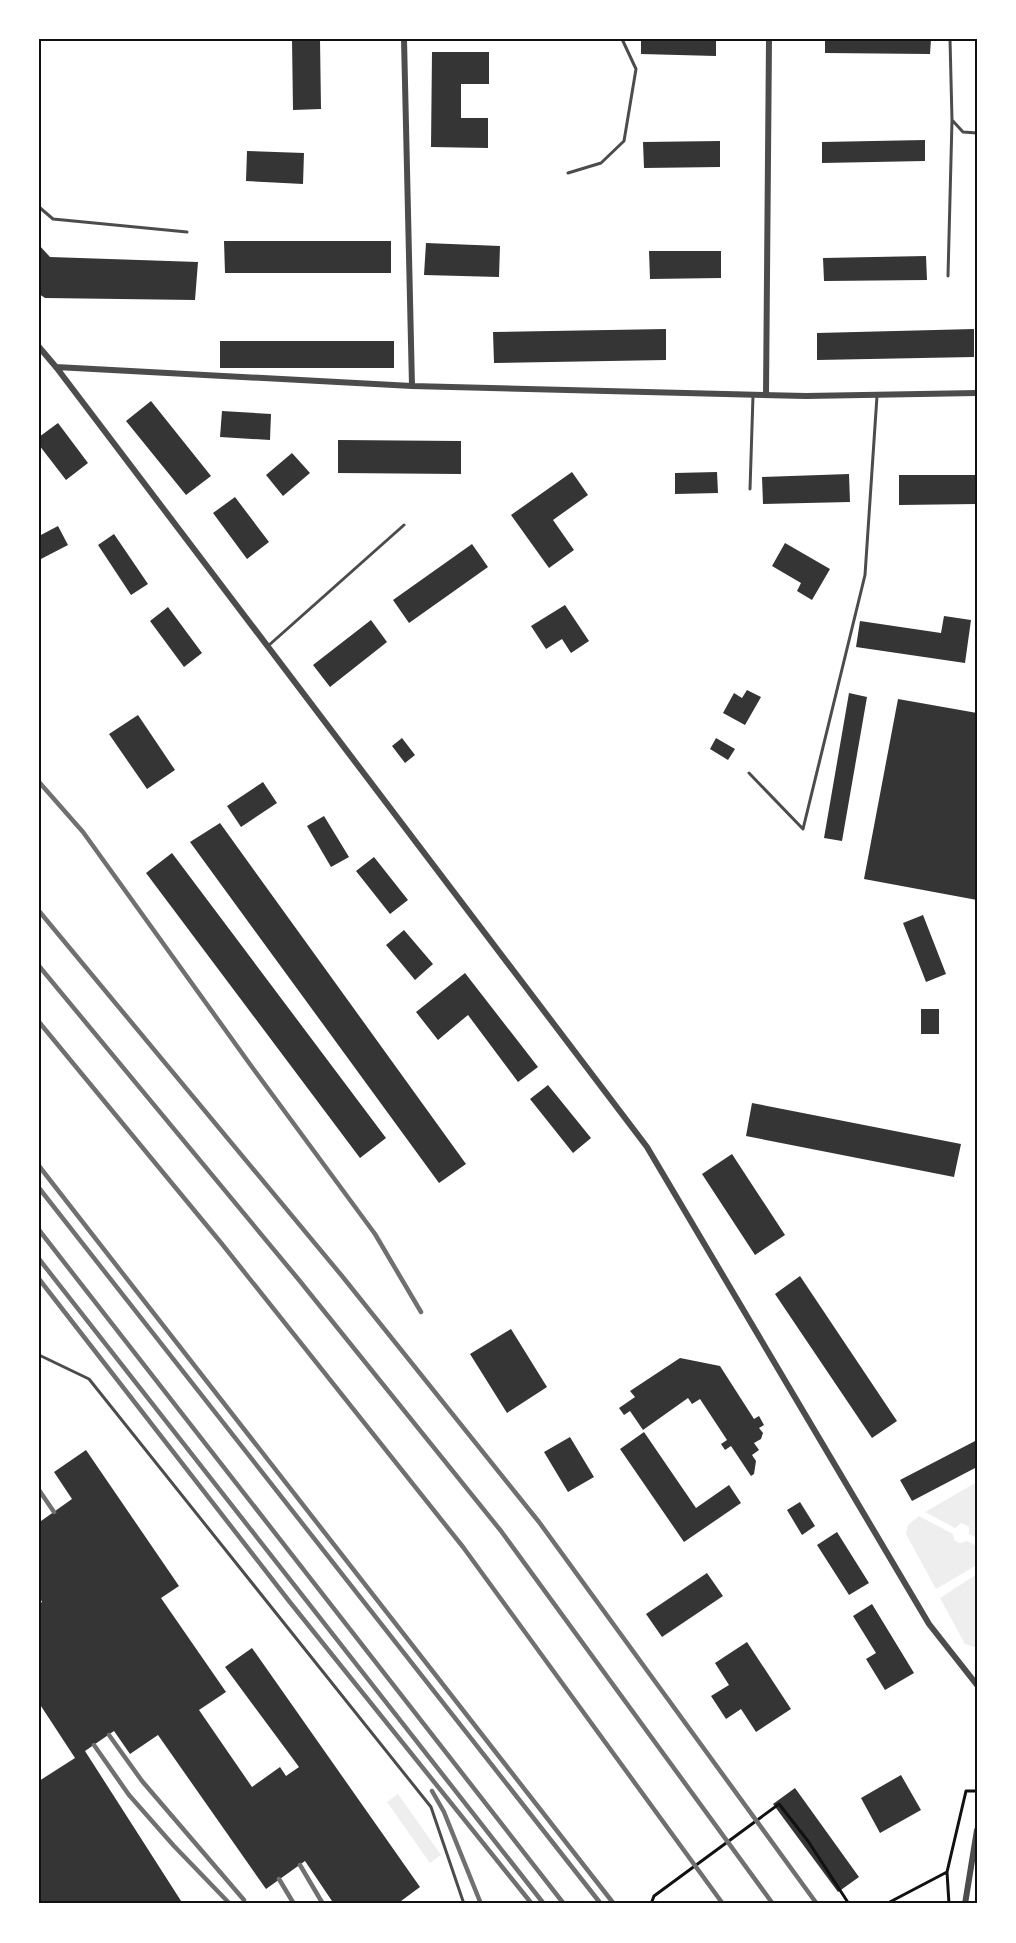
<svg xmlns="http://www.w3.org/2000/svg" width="1016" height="1943" viewBox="0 0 1016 1943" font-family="'Sofia Sans Condensed',sans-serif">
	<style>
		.green { fill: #eee }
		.building { fill: #353535 }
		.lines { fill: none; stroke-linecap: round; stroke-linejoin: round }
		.path { stroke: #111; stroke-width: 3 }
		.service { stroke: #4c4c4c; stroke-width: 3 }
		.minor { stroke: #4c4c4c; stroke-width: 6 }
		.rail { stroke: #707070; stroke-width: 4.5 }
		.neatline { fill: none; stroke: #111; stroke-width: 2 }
	</style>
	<rect width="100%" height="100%" fill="#fff"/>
	<!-- green -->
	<path class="green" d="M 977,1482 L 977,1538 L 969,1534 L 969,1527 L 961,1523 L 955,1528 L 925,1512 Z
		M 919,1516 L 953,1534 L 954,1540 L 959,1543 L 967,1541 L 977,1546 L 977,1565 L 936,1589 L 906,1534 L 908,1525 Z
		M 977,1574 L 977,1645 L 974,1647 L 965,1644 L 940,1598 Z
		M 398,1794 L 441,1855 L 430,1863 L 387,1802 Z"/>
	<!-- building -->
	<path class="building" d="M 292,39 L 320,39 L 321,109 L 293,110 Z
		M 641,39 L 716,39 L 716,56 L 641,54 Z
		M 825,39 L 931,39 L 930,54 L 825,53 Z
		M 432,52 L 489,52 L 489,84 L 461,84 L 461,118 L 488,118 L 488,148 L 431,147 Z
		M 925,140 L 925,161 L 822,163 L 822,142 Z
		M 720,141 L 720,167 L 644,168 L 643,142 Z
		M 247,151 L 304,153 L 303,184 L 246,181 Z
		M 224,241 L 391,241 L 391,273 L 225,273 Z
		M 426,243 L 500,246 L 499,277 L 424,275 Z
		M 39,245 L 50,257 L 198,262 L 195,300 L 45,298 L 39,294 Z
		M 649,251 L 721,251 L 721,278 L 650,279 Z
		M 926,256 L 927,280 L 824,281 L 823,258 Z
		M 666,329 L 666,360 L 494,363 L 493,332 Z
		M 974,329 L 974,357 L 817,360 L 817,333 Z
		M 220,341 L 394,341 L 394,368 L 220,368 Z
		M 151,401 L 211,476 L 186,495 L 126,421 Z
		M 222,411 L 271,414 L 270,440 L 220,437 Z
		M 58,423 L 88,463 L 66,480 L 39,445 L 39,437 Z
		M 338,440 L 461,441 L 461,474 L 338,473 Z
		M 292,453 L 310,473 L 283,496 L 266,475 Z
		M 572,472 L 588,495 L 553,520 L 574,550 L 549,568 L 511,515 Z
		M 717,472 L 718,493 L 675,494 L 675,473 Z
		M 849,474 L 850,502 L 763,504 L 762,477 Z
		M 899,475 L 977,475 L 977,504 L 899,505 Z
		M 235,497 L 269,542 L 247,559 L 213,513 Z
		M 58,526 L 68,545 L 39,560 L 39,536 Z
		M 114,534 L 148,584 L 131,595 L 98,545 Z
		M 785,543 L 830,569 L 812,600 L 797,591 L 801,583 L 772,566 Z
		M 472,544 L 488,567 L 409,623 L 393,600 Z
		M 565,605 L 589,641 L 571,653 L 562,639 L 546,649 L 531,626 Z
		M 168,607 L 202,653 L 184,667 L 150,621 Z
		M 944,616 L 971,620 L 965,663 L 856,647 L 860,621 L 941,633 Z
		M 371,620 L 387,642 L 330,687 L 313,665 Z
		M 747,690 L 761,697 L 745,725 L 723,713 L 734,693 L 742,698 Z
		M 849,693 L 867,697 L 842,841 L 824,838 Z
		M 898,699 L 977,713 L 977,900 L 864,879 Z
		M 138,715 L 175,770 L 147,789 L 109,734 Z
		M 402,738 L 415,755 L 405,763 L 392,746 Z
		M 716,738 L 735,749 L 728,760 L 710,749 Z
		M 263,782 L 277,803 L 241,827 L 227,806 Z
		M 324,816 L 349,857 L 331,867 L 307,826 Z
		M 220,823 L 466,1164 L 439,1183 L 190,842 Z
		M 172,853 L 386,1138 L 360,1158 L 146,873 Z
		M 374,857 L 408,900 L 390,914 L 356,871 Z
		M 923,915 L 946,974 L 926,982 L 903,923 Z
		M 404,930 L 433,964 L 415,980 L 386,945 Z
		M 465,973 L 538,1067 L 518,1082 L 468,1015 L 438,1040 L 416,1012 Z
		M 921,1009 L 939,1009 L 939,1034 L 921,1034 Z
		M 548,1085 L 591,1138 L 573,1153 L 530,1099 Z
		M 752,1103 L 961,1144 L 954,1177 L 746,1136 Z
		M 732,1154 L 785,1235 L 755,1255 L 702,1174 Z
		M 800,1276 L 897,1421 L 872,1438 L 775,1294 Z
		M 511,1329 L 547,1387 L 507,1413 L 470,1354 Z
		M 680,1358 L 720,1366 L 754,1419 L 759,1416 L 764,1425 L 759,1428 L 763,1433 L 761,1439 L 754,1443 L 759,1450 L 752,1455 L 756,1461 L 754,1474 L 751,1476 L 731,1446 L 725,1450 L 721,1444 L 727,1440 L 700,1399 L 692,1404 L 688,1398 L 643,1430 L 630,1411 L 624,1415 L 619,1408 L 635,1397 L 630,1391 Z
		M 644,1432 L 696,1508 L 729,1485 L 741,1503 L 684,1542 L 620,1449 Z
		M 570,1437 L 594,1477 L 568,1492 L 544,1452 Z
		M 977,1440 L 977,1467 L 912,1501 L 900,1480 Z
		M 86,1450 L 179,1586 L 161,1598 L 226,1692 L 199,1710 L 252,1787 L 280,1767 L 286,1776 L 299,1767 L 225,1667 L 252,1648 L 420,1887 L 397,1904 L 334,1904 L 305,1861 L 266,1889 L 158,1735 L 130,1754 L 114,1731 L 85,1751 L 183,1904 L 39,1904 L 39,1781 L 75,1758 L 39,1703 L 39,1604 L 42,1602 L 39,1596 L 39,1518 L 41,1521 L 72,1499 L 54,1472 Z
		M 800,1502 L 815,1526 L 802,1535 L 787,1510 Z
		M 837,1532 L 869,1583 L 849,1595 L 817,1545 Z
		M 707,1573 L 723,1596 L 662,1637 L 646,1614 Z
		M 872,1604 L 914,1673 L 885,1690 L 866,1659 L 876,1653 L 853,1616 Z
		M 747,1642 L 791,1709 L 756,1732 L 741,1709 L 726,1719 L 711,1696 L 729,1685 L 715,1663 Z
		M 901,1775 L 921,1810 L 880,1833 L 861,1798 Z
		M 795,1788 L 859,1877 L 838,1892 L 773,1804 Z"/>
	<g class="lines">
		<!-- path -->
		<path class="path" d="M 651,1904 L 654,1896 L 779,1804 L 808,1841 L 849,1904
			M 886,1904 L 947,1872
			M 949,1904 L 947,1872 L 966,1791 L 977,1791"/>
		<!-- service -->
		<path class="service" d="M 950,39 L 952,120 L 963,132 L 977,133
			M 568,173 L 601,163 L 624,141 L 636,69 L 622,39
			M 39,207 L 53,219 L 187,232
			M 948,276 L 952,120
			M 750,489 L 753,396
			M 268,646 L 404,525
			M 749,773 L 803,829 L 865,575 L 877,396
			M 39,1355 L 89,1379 L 431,1807 L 464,1904"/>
		<!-- minor -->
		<path class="minor" d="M 404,39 L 412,386
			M 39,347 L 56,367 L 647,1147 L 929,1624 L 977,1685
			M 56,367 L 412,386 L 806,396 L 977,393
			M 766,395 L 769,39
			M 965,1904 L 977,1830"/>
		<!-- rail -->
		<path class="rail" d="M 39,782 L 83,832 L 252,1067 L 375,1234 L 421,1312
			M 39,911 L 342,1276 L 539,1522 L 817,1904
			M 39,966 L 299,1280 L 501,1531 L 773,1904
			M 39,1022 L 222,1244 L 463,1547 L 723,1904
			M 39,1166 L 614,1904
			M 39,1188 L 601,1904
			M 39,1230 L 564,1904
			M 39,1259 L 544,1904
			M 39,1279 L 289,1601 L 532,1904
			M 39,1490 L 54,1512
			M 109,1735 L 142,1781 L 244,1900
			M 94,1745 L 129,1795 L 174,1846 L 230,1904
			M 432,1791 L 444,1812 L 481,1904
			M 300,1865 L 323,1904
			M 279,1879 L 294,1904"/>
	</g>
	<!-- border -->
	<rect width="1016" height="1943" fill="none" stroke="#ffffff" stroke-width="81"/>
	<rect x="40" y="40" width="936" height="1862" class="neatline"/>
</svg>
